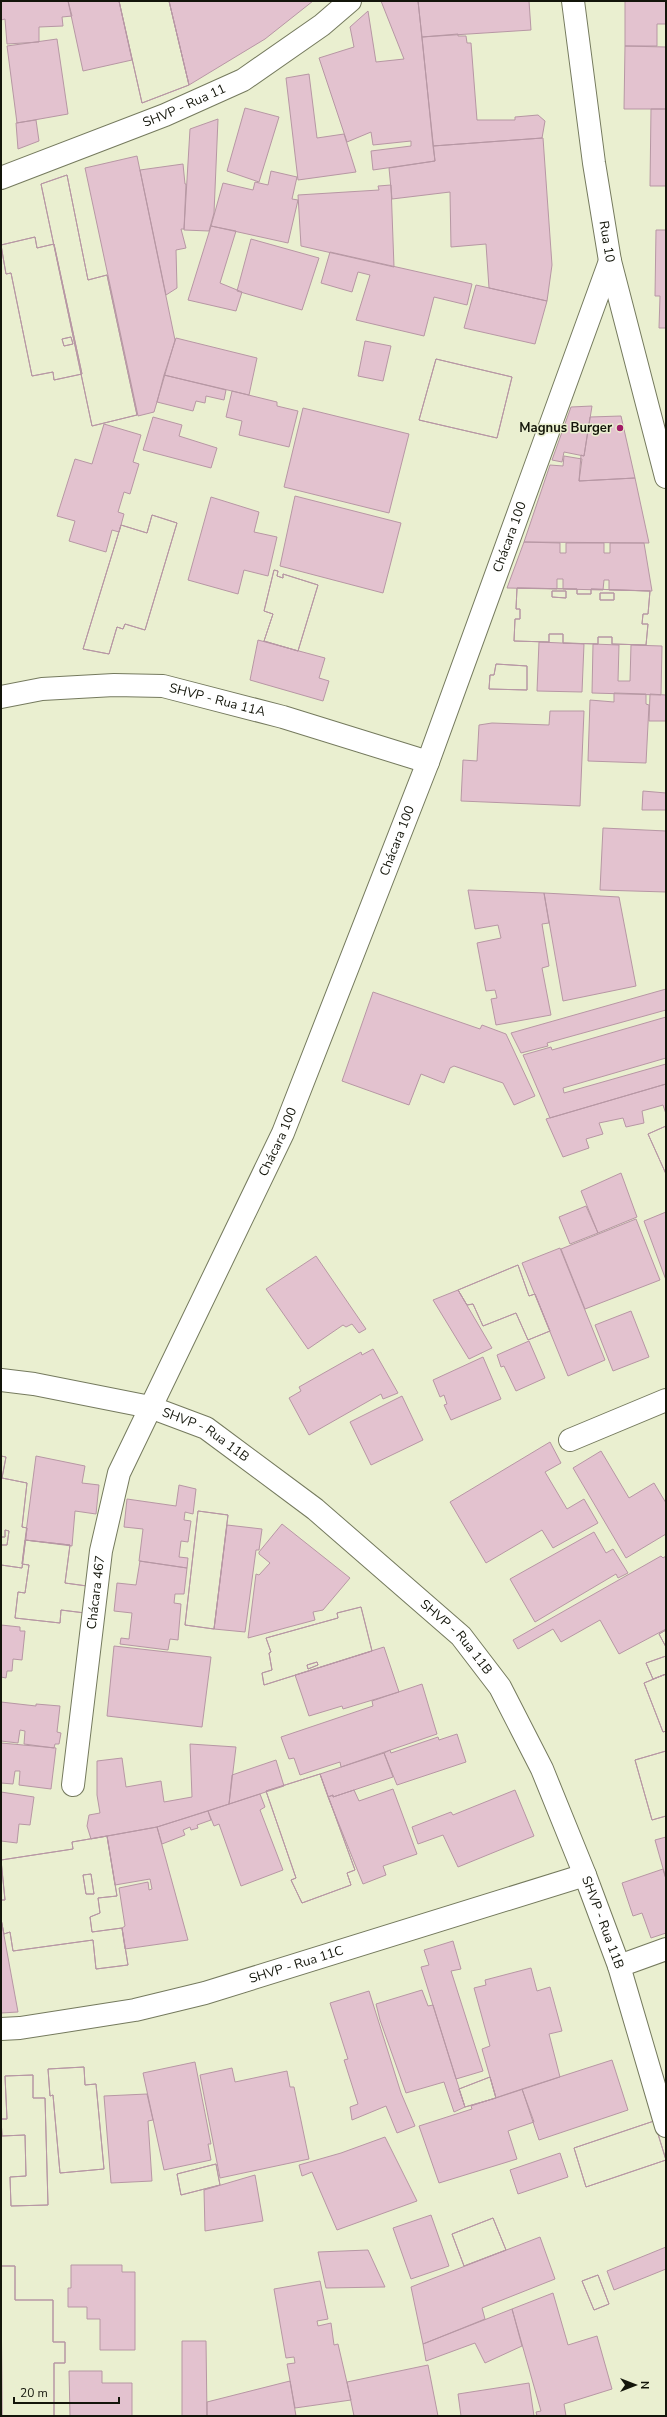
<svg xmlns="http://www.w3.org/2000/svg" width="667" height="2417" viewBox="0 0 667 2417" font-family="'Nunito Sans',sans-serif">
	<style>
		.building { fill: #e3c2cf; stroke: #b797a4; fill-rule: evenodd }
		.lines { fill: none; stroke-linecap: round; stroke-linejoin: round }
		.street-casing { stroke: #757a5e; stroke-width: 24 }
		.secondary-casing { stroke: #757a5e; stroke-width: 24 }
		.street { stroke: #fff; stroke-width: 22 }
		.secondary { stroke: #fff; stroke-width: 22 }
		.poi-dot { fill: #a21a66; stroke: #eaefd0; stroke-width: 1.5 }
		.labels { text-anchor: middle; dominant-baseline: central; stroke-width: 3; stroke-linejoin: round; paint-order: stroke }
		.street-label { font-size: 13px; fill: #13150a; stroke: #eaefd0 }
		.poi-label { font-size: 13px; font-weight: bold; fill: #13150a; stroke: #eaefd0; text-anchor: end }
	</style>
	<rect width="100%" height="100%" fill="#eaefd0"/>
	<!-- building -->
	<path class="building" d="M 1,1 L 68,1 L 72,16 L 62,17 L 63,26 L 39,27 L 39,42 L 7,44 L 5,19 L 1,20 Z
		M 68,1 L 119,1 L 132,60 L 83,71 Z
		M 119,1 L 169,1 L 189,85 L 142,103 Z
		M 119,1 L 169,1 L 189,85 L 142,103 Z
		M 169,1 L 313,1 L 265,39 L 189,85 Z
		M 381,1 L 418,1 L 435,161 L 373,170 L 371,151 L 411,146 L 411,141 L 373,145 L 371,132 L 347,142 L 319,58 L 354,47 L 350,27 L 368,11 L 376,62 L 404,59 Z
		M 418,1 L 529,1 L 531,30 L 422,37 Z
		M 625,1 L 666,1 L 666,24 L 657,24 L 657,46 L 625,46 Z
		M 458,34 L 458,36 L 466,36 L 467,43 L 471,43 L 477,120 L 515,120 L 515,117 L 538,115 L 545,121 L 542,138 L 433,146 L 422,37 Z
		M 57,39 L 68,114 L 17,123 L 7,46 Z
		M 625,46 L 666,47 L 666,109 L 624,109 Z
		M 309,74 L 317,138 L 344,134 L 356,172 L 298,180 L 286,78 Z
		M 245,108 L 279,117 L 259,182 L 227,171 Z
		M 651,109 L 666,109 L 666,186 L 650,186 Z
		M 218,119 L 214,213 L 209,231 L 184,230 L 190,129 Z
		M 36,120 L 39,141 L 18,149 L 16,123 Z
		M 543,138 L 552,265 L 547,301 L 489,288 L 486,244 L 451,247 L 450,192 L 392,199 L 389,168 L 435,161 L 433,146 Z
		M 137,156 L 175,340 L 154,412 L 138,416 L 85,168 Z
		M 183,164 L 185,184 L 186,184 L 184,229 L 181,229 L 186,248 L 176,250 L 177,288 L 166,295 L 140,170 Z
		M 271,171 L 297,177 L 292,199 L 298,200 L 288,243 L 211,226 L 223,183 L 253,190 L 255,182 L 268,185 Z
		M 67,175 L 88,280 L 107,275 L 137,415 L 92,426 L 41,184 Z
		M 67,175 L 88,280 L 107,275 L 137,415 L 92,426 L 41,184 Z
		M 391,185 L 394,267 L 301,246 L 298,195 L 379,190 L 378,186 Z
		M 211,226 L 236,231 L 220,283 L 242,292 L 236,311 L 188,300 Z
		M 656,230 L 666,230 L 666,328 L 659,328 L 660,296 L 655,296 Z
		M 35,237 L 37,248 L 54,244 L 82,374 L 54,380 L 53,372 L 32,376 L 11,273 L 6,274 L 1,245 ZM 71,337 L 73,344 L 64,346 L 62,339 Z
		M 35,237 L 37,248 L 54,244 L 82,374 L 54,380 L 53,372 L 32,376 L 11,273 L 6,274 L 1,245 ZM 71,337 L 73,344 L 64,346 L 62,339 Z
		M 251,239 L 319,258 L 302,310 L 237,291 Z
		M 330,252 L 472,284 L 467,305 L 434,297 L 424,336 L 356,320 L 370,275 L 358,272 L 352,292 L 321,283 Z
		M 476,285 L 547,301 L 535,344 L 464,328 Z
		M 176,338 L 257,358 L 249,395 L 164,375 Z
		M 365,341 L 391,346 L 383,381 L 358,376 Z
		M 436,359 L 512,377 L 497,438 L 419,420 Z
		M 436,359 L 512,377 L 497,438 L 419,420 Z
		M 164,375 L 226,390 L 224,400 L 206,396 L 205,403 L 196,401 L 193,411 L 157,402 Z
		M 232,391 L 277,402 L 277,406 L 298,411 L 289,447 L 239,435 L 242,421 L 226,417 Z
		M 592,406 L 584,456 L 564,452 L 562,462 L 552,460 L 571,407 Z
		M 303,408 L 409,434 L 389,513 L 284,487 Z
		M 621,416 L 635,478 L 579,481 L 581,455 L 584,456 L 590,417 Z
		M 153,417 L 182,425 L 179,436 L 217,448 L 211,468 L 143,450 Z
		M 104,424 L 141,435 L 133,462 L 139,464 L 130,494 L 124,492 L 118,512 L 124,514 L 121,525 L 119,532 L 112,530 L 106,552 L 69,541 L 75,521 L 57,516 L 75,459 L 92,464 Z
		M 564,456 L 582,459 L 579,481 L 635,478 L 649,543 L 524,542 L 550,465 L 563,466 Z
		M 295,496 L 401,523 L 383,593 L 280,566 Z
		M 211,497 L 259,512 L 254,532 L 277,537 L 268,576 L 244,570 L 238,594 L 188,580 Z
		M 152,515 L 177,523 L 145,630 L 125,624 L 123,629 L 117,627 L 109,654 L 83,649 L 121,525 L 147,533 Z
		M 152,515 L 177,523 L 145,630 L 125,624 L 123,629 L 117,627 L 109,654 L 83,649 L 121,525 L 147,533 Z
		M 524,542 L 560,543 L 560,553 L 566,553 L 566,543 L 604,543 L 604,553 L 610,553 L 610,543 L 644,543 L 652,591 L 609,590 L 609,580 L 604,580 L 603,590 L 563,589 L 563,579 L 557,579 L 557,589 L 507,588 Z
		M 274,570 L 278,571 L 277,576 L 283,578 L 283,574 L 318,585 L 298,651 L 264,641 L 273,614 L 264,611 Z
		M 274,570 L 278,571 L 277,576 L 283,578 L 283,574 L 318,585 L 298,651 L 264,641 L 273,614 L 264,611 Z
		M 517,588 L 577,589 L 577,594 L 591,594 L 591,589 L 650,591 L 648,614 L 643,614 L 642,624 L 648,624 L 646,645 L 612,644 L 612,637 L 598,637 L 598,644 L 563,643 L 563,634 L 549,634 L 549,642 L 514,641 L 515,619 L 520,619 L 520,609 L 516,609 ZM 552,591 L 566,591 L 566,598 L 552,597 ZM 600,593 L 614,593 L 614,600 L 600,600 Z
		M 517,588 L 577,589 L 577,594 L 591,594 L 591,589 L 650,591 L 648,614 L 643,614 L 642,624 L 648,624 L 646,645 L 612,644 L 612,637 L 598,637 L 598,644 L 563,643 L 563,634 L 549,634 L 549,642 L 514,641 L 515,619 L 520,619 L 520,609 L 516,609 ZM 552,591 L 566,591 L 566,598 L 552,597 ZM 600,593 L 614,593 L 614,600 L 600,600 Z
		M 258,640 L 325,658 L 319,678 L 329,681 L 323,701 L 250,680 Z
		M 539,642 L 584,644 L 582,692 L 537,691 Z
		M 593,644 L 619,645 L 618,681 L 630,681 L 631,645 L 662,646 L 661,695 L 592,693 Z
		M 496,664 L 527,666 L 527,690 L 489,689 L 490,675 L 494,675 Z
		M 496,664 L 527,666 L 527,690 L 489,689 L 490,675 L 494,675 Z
		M 614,693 L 646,694 L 646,704 L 649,705 L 646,763 L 588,761 L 590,700 L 614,702 Z
		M 650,694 L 666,695 L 666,721 L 649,721 Z
		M 550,711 L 584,711 L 580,806 L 461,801 L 463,760 L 477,761 L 479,725 L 492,723 L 549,725 Z
		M 643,791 L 666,793 L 666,810 L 642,810 Z
		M 603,828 L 666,831 L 666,892 L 600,890 Z
		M 468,890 L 544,893 L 549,923 L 542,924 L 549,966 L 542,968 L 551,1015 L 496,1025 L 491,999 L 497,998 L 495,990 L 486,991 L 477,943 L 501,938 L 498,925 L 475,929 Z
		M 544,893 L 619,897 L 636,986 L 563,1001 Z
		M 666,989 L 666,1010 L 547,1043 L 548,1046 L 521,1053 L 511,1033 Z
		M 373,992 L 480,1029 L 482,1025 L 506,1034 L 535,1096 L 514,1105 L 503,1083 L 454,1066 L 450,1068 L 444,1083 L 421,1074 L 409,1105 L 342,1081 Z
		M 666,1017 L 666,1058 L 563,1088 L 564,1093 L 666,1064 L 666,1084 L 550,1118 L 523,1055 L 551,1047 L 552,1050 Z
		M 666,1084 L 666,1114 L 663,1105 L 642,1111 L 644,1123 L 626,1127 L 623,1118 L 599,1123 L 603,1134 L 586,1139 L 589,1148 L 563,1157 L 546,1119 Z
		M 666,1126 L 666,1174 L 648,1134 Z
		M 666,1126 L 666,1174 L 648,1134 Z
		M 621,1173 L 637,1217 L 598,1233 L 581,1191 Z
		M 586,1206 L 598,1233 L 570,1244 L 559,1217 Z
		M 666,1212 L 666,1280 L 644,1221 Z
		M 636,1219 L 660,1280 L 585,1309 L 561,1249 Z
		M 560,1248 L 605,1360 L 568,1376 L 522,1263 Z
		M 316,1256 L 366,1329 L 359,1333 L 352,1324 L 346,1327 L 343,1325 L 308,1349 L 266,1289 Z
		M 518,1265 L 529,1296 L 535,1294 L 550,1331 L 528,1340 L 516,1313 L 483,1326 L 473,1304 L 467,1305 L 458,1290 Z
		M 518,1265 L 529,1296 L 535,1294 L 550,1331 L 528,1340 L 516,1313 L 483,1326 L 473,1304 L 467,1305 L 458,1290 Z
		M 458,1290 L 492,1348 L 469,1359 L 433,1300 Z
		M 631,1311 L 649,1357 L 613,1371 L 595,1325 Z
		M 529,1341 L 545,1378 L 516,1391 L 504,1366 L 501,1367 L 497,1355 Z
		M 373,1349 L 398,1393 L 383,1399 L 381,1394 L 309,1435 L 289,1398 L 301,1391 L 299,1387 L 361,1352 L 362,1355 Z
		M 483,1357 L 501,1399 L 451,1420 L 444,1405 L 447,1404 L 444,1395 L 440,1397 L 433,1380 Z
		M 402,1396 L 423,1440 L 371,1465 L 350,1422 Z
		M 550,1442 L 561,1463 L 545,1472 L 567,1509 L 584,1499 L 598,1523 L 553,1548 L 542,1530 L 486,1563 L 450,1502 Z
		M 601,1451 L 629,1498 L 654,1483 L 666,1503 L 666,1534 L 626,1558 L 573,1468 Z
		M 1,1456 L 6,1457 L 2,1478 L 27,1483 L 22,1527 L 27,1528 L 22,1568 L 1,1565 L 1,1545 L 7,1545 L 9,1531 L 5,1530 L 5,1537 L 1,1537 Z
		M 1,1456 L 6,1457 L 2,1478 L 27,1483 L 22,1527 L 27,1528 L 22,1568 L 1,1565 L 1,1545 L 7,1545 L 9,1531 L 5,1530 L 5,1537 L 1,1537 Z
		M 36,1456 L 85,1466 L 82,1483 L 99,1485 L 96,1514 L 75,1511 L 72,1546 L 25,1540 Z
		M 179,1485 L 196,1489 L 193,1514 L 185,1512 L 184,1520 L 191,1521 L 188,1542 L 181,1541 L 179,1557 L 188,1558 L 187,1568 L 139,1561 L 143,1529 L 124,1527 L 127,1499 L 176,1506 Z
		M 198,1511 L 228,1515 L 214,1629 L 185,1625 Z
		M 198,1511 L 228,1515 L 214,1629 L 185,1625 Z
		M 282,1524 L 350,1578 L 323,1610 L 313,1612 L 315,1620 L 248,1638 L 256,1574 L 259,1575 L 270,1563 L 259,1554 L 259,1552 Z
		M 227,1525 L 262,1529 L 259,1550 L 256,1550 L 245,1632 L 214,1629 Z
		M 594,1532 L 606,1553 L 613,1549 L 628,1573 L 618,1578 L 616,1574 L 535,1622 L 510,1579 Z
		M 25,1540 L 70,1545 L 65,1583 L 87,1586 L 85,1613 L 61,1610 L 60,1623 L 15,1618 L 18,1592 L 25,1593 L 29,1565 L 22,1564 Z
		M 25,1540 L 70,1545 L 65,1583 L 87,1586 L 85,1613 L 61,1610 L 60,1623 L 15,1618 L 18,1592 L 25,1593 L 29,1565 L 22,1564 Z
		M 661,1556 L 663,1558 L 666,1556 L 666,1629 L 619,1654 L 600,1620 L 561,1642 L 553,1629 L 518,1649 L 513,1640 Z
		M 140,1561 L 187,1568 L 184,1594 L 175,1594 L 174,1603 L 181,1604 L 178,1640 L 170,1639 L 168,1650 L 120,1644 L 121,1638 L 129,1639 L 132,1613 L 114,1611 L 117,1583 L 136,1585 Z
		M 361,1607 L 372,1651 L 264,1685 L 262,1673 L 272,1670 L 269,1653 L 271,1652 L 266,1638 L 338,1618 L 337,1613 ZM 317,1662 L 318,1665 L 308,1669 L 307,1665 Z
		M 361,1607 L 372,1651 L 264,1685 L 262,1673 L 272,1670 L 269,1653 L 271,1652 L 266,1638 L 338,1618 L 337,1613 ZM 317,1662 L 318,1665 L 308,1669 L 307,1665 Z
		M 1,1625 L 20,1627 L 20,1631 L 25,1631 L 22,1660 L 13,1659 L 12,1671 L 7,1671 L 6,1678 L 1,1677 Z
		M 666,1630 L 666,1647 L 659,1634 Z
		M 666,1630 L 666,1647 L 659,1634 Z
		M 114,1646 L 211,1657 L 202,1727 L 107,1716 Z
		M 384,1647 L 399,1692 L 343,1709 L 342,1706 L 309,1716 L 295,1675 Z
		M 666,1656 L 666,1674 L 653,1679 L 646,1663 Z
		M 666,1656 L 666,1674 L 653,1679 L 646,1663 Z
		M 666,1674 L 666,1731 L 663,1732 L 644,1683 Z
		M 666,1674 L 666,1731 L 663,1732 L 644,1683 Z
		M 422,1684 L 437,1734 L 341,1767 L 340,1762 L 300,1775 L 294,1758 L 289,1759 L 281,1737 L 373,1706 L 372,1701 Z
		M 1,1702 L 36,1706 L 36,1704 L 60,1706 L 57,1732 L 61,1733 L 59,1744 L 55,1744 L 54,1748 L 24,1744 L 25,1731 L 20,1730 L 18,1743 L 1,1741 Z
		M 457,1734 L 466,1762 L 397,1785 L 384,1753 L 390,1750 L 391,1753 L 438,1737 L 439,1740 Z
		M 1,1743 L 56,1748 L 51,1789 L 19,1785 L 20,1771 L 15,1771 L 13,1784 L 1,1783 Z
		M 190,1744 L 236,1747 L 229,1804 L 157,1827 L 91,1839 L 87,1826 L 89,1815 L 100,1813 L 97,1795 L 97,1761 L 122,1758 L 126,1787 L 161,1781 L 164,1802 L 192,1797 Z
		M 666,1751 L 666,1816 L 652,1820 L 635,1760 Z
		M 666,1751 L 666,1816 L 652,1820 L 635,1760 Z
		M 384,1753 L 393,1777 L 333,1797 L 333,1795 L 328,1797 L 320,1774 Z
		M 276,1760 L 284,1786 L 229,1804 L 232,1775 Z
		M 320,1774 L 355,1870 L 347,1873 L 351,1885 L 302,1903 L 291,1880 L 296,1878 L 266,1791 Z
		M 320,1774 L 355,1870 L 347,1873 L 351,1885 L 302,1903 L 291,1880 L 296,1878 L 266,1791 Z
		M 393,1789 L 417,1854 L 383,1866 L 386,1875 L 363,1884 L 328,1797 L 333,1795 L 333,1797 L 354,1790 L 359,1801 Z
		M 515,1790 L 534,1836 L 458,1867 L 443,1835 L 418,1844 L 412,1827 L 451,1812 L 453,1815 Z
		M 1,1792 L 34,1797 L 30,1825 L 19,1824 L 17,1843 L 1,1841 Z
		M 260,1794 L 265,1807 L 260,1810 L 283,1870 L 241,1886 L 219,1824 L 214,1826 L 208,1811 Z
		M 208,1811 L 211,1820 L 197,1825 L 198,1828 L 191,1830 L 190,1827 L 183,1830 L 185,1835 L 162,1844 L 157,1827 Z
		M 157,1827 L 188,1940 L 125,1949 L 122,1928 L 125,1926 L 119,1888 L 148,1882 L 149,1890 L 152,1889 L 150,1879 L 115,1885 L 107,1836 Z
		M 107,1836 L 117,1896 L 98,1898 L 100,1913 L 90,1917 L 92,1932 L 122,1928 L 128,1965 L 96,1969 L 93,1940 L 13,1951 L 10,1932 L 4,1934 L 1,1919 L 1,1900 L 5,1900 L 1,1860 L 73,1849 L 72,1842 ZM 91,1874 L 94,1894 L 86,1894 L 83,1875 Z
		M 107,1836 L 117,1896 L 98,1898 L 100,1913 L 90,1917 L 92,1932 L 122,1928 L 128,1965 L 96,1969 L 93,1940 L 13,1951 L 10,1932 L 4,1934 L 1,1919 L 1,1900 L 5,1900 L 1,1860 L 73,1849 L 72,1842 ZM 91,1874 L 94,1894 L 86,1894 L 83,1875 Z
		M 666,1837 L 666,1879 L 655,1840 Z
		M 663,1869 L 666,1879 L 666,1933 L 651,1938 L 642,1913 L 633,1916 L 622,1883 Z
		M 1,1919 L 5,1941 L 18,2012 L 1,2013 Z
		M 453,1941 L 461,1969 L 451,1971 L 483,2071 L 456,2079 L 421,1967 L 429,1965 L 424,1950 Z
		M 531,1968 L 537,1991 L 550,1987 L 562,2031 L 549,2034 L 560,2077 L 496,2098 L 482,2049 L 490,2046 L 474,1988 L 486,1985 L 485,1980 Z
		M 422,1990 L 428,2006 L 433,2005 L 465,2107 L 454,2112 L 444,2082 L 406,2093 L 380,2020 L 376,2004 Z
		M 369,1991 L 401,2093 L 415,2126 L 397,2133 L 386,2106 L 352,2120 L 350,2107 L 358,2104 L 344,2060 L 348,2059 L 330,2003 Z
		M 612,2060 L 628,2110 L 539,2140 L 522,2089 Z
		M 195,2062 L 211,2144 L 208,2144 L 211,2160 L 164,2170 L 143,2073 Z
		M 84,2067 L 85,2085 L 96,2084 L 104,2169 L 60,2173 L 53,2095 L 50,2096 L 48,2069 Z
		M 84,2067 L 85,2085 L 96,2084 L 104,2169 L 60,2173 L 53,2095 L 50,2096 L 48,2069 Z
		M 232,2068 L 235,2082 L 287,2071 L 290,2087 L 294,2087 L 309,2159 L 220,2178 L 200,2075 Z
		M 33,2075 L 33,2098 L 45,2098 L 48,2205 L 11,2206 L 10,2177 L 26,2176 L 25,2135 L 2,2136 L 1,2119 L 7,2119 L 5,2076 Z
		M 33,2075 L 33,2098 L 45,2098 L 48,2205 L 11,2206 L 10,2177 L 26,2176 L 25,2135 L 2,2136 L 1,2119 L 7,2119 L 5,2076 Z
		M 490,2077 L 496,2098 L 465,2107 L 459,2089 Z
		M 490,2077 L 496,2098 L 465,2107 L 459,2089 Z
		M 522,2089 L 534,2122 L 508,2131 L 517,2159 L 439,2183 L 419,2126 L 472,2109 L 471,2106 Z
		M 147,2094 L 153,2120 L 148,2121 L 152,2181 L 111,2183 L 104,2096 Z
		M 654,2121 L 666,2160 L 586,2187 L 574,2148 Z
		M 654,2121 L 666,2160 L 586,2187 L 574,2148 Z
		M 385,2137 L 417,2201 L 337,2230 L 312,2172 L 302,2176 L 299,2165 L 341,2153 Z
		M 560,2153 L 568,2177 L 518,2194 L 510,2170 Z
		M 216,2164 L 220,2185 L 181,2195 L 177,2174 Z
		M 216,2164 L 220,2185 L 181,2195 L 177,2174 Z
		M 255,2175 L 263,2221 L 205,2231 L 204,2190 Z
		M 431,2215 L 449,2266 L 411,2279 L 393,2228 Z
		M 493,2218 L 506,2250 L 464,2266 L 452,2234 Z
		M 493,2218 L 506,2250 L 464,2266 L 452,2234 Z
		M 540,2237 L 555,2279 L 482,2308 L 485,2319 L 423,2344 L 411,2287 Z
		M 666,2247 L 666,2269 L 614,2290 L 607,2271 Z
		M 368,2250 L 385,2287 L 326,2288 L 318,2252 Z
		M 71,2265 L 122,2265 L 122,2272 L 135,2272 L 135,2350 L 100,2350 L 100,2319 L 87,2319 L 87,2307 L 68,2307 L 68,2288 L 71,2288 Z
		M 1,2266 L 15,2266 L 15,2300 L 53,2300 L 53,2342 L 65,2342 L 65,2363 L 54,2363 L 54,2416 L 2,2416 Z
		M 1,2266 L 15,2266 L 15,2300 L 53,2300 L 53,2342 L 65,2342 L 65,2363 L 54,2363 L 54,2416 L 2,2416 Z
		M 598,2275 L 609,2304 L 594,2310 L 582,2281 Z
		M 598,2275 L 609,2304 L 594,2310 L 582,2281 Z
		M 320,2281 L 328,2319 L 317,2321 L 318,2326 L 331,2323 L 334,2345 L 338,2344 L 351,2400 L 295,2408 L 287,2364 L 295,2363 L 294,2357 L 286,2358 L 274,2289 Z
		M 553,2293 L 568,2345 L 597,2336 L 612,2389 L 564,2404 L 566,2416 L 537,2416 L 536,2412 L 541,2411 L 512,2309 Z
		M 512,2309 L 522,2346 L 485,2363 L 475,2343 L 426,2361 L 423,2344 Z
		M 182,2341 L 206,2341 L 207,2416 L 182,2416 Z
		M 428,2365 L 438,2416 L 354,2416 L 347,2382 Z
		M 69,2371 L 102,2371 L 102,2383 L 132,2383 L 132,2416 L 70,2416 Z
		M 290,2381 L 296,2416 L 207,2416 L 207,2402 Z
		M 529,2383 L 534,2416 L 461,2416 L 458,2394 Z"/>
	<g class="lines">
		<!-- street casing -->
		<g class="street-casing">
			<g id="street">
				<path id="s1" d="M 1,178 L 165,115 L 243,80 L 322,25 L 350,1"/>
				<path id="s2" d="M 1,697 L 42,689 L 114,685 L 163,686 L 283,717 L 428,762"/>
				<path id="s3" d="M 1,1380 L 34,1384 L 150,1407 L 206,1428 L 315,1509 L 461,1636 L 500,1687 L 542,1769 L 585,1875 L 619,1966 L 666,2126"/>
				<path d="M 570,1440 L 666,1400"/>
				<path id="s4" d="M 73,1785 L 101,1551 L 119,1473 L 283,1133 L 428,762 L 610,261"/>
				<path d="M 619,1966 L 666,1949"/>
				<path id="s5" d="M 1,2029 L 20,2028 L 135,2010 L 205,1993 L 585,1875"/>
			</g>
		</g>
		<!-- secondary casing -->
		<g class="secondary-casing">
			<g id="secondary">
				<path id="s6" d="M 573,1 L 594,163 L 610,261 L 666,477"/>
			</g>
		</g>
		<!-- street -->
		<use href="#street" class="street"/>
		<!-- secondary -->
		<use href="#secondary" class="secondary"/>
	</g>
	<!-- markers -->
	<circle class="poi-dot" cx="620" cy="428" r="4"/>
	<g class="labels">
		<!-- street labels -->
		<g class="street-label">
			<text stroke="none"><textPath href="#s1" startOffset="197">SHVP - Rua 11</textPath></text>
			<text stroke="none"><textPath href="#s6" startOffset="243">Rua 10</textPath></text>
			<text stroke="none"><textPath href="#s4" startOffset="1331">Chácara 100</textPath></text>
			<text stroke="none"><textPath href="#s2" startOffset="219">SHVP - Rua 11A</textPath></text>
			<text stroke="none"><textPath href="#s4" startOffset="1007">Chácara 100</textPath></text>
			<text stroke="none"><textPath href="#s4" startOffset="683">Chácara 100</textPath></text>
			<text stroke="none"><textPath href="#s3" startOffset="214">SHVP - Rua 11B</textPath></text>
			<text stroke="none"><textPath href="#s4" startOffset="194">Chácara 467</textPath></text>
			<text stroke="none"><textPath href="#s3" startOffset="538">SHVP - Rua 11B</textPath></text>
			<text stroke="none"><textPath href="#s3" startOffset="862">SHVP - Rua 11B</textPath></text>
			<text stroke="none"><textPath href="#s5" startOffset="303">SHVP - Rua 11C</textPath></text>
		</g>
		<!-- poi labels -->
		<g class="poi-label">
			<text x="612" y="428">Magnus Burger</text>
		</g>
	</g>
	<!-- border -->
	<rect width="667" height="2417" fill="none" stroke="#13150a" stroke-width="4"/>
	<!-- north arrow -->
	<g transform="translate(635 2385) rotate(90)" stroke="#eaefd0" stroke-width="3" paint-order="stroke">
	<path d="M0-3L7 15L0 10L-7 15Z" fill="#13150a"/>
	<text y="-6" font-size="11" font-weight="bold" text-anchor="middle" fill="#13150a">N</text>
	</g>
	<!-- scale -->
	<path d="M14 2397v6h105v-6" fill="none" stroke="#13150a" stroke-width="2"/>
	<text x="20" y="2397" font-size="12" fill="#13150a" stroke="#eaefd0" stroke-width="3" paint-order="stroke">20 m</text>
</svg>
